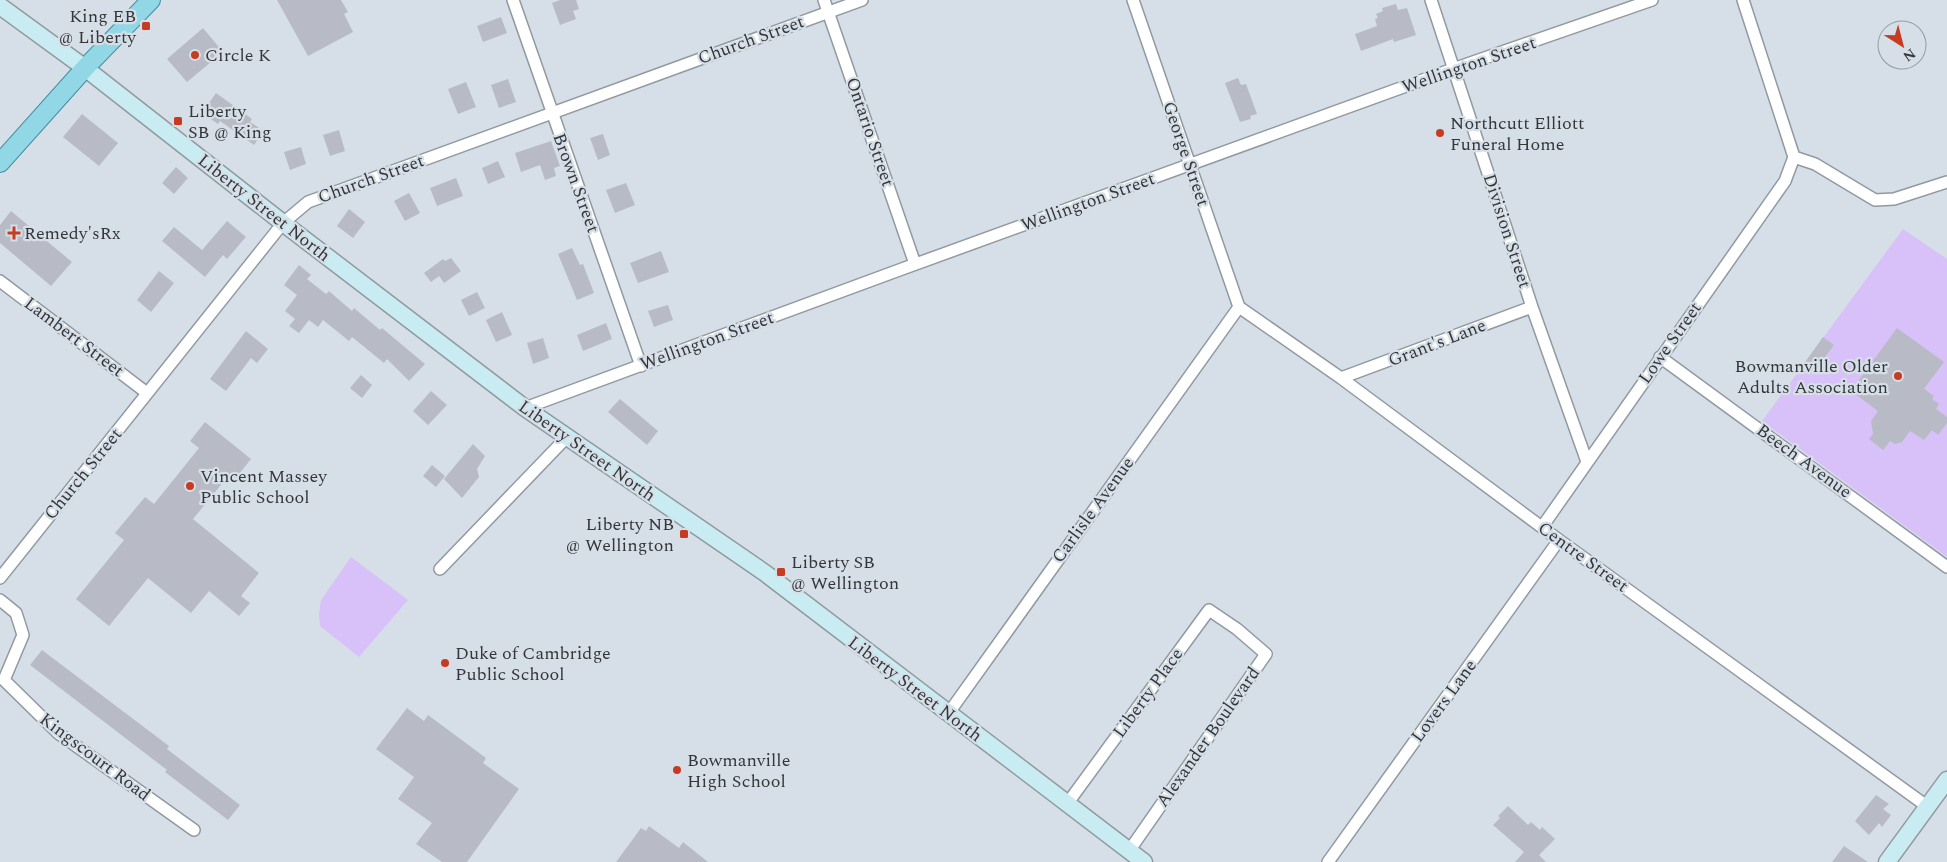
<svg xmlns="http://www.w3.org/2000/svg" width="1947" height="862" viewBox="0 0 1947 862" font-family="Spectral,serif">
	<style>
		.green { fill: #d8c0f9 }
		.building { fill: #b8bbc5 }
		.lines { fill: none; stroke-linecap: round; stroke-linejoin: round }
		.street-casing { stroke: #9199a0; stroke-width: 14 }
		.secondary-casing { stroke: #9199a0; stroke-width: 19 }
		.primary-casing { stroke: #428d9f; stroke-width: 20 }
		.street { stroke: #fff; stroke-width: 11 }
		.secondary { stroke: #c9ebf2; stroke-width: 16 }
		.primary { stroke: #92d7e6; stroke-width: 18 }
		.poi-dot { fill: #c63b21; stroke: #d6dfe7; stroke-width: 2 }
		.labels { text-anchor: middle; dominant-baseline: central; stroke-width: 4.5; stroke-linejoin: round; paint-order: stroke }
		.poi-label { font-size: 18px; fill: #34373a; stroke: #d6dfe7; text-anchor: start }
		.street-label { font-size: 18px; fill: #34373a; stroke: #d6dfe7 }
	</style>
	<rect width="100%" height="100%" fill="#d6dfe7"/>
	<!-- green -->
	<path class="green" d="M 1903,229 L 1947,259 L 1947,557 L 1762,421 Z
		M 351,557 L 408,600 L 359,657 L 320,626 L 319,614 L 321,600 Z"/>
	<!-- building -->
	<path class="building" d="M 277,0 L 341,0 L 348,12 L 344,14 L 353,32 L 308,56 Z
		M 560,0 L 576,0 L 579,9 L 573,11 L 576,19 L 560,25 L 552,3 Z
		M 1396,4 L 1398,10 L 1407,8 L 1416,35 L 1394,42 L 1393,39 L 1361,51 L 1355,34 L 1377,26 L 1375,19 L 1378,18 L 1376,14 L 1383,11 L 1382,8 Z
		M 501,17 L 507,33 L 483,42 L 477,26 Z
		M 203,28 L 223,52 L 187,82 L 167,59 Z
		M 1238,78 L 1241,85 L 1246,84 L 1257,114 L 1250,116 L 1251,119 L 1240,122 L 1225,83 Z
		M 508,79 L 516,102 L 499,108 L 491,85 Z
		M 466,82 L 476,107 L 458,114 L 448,89 Z
		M 216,93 L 252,119 L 250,122 L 264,131 L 254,145 L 220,121 L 218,124 L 202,113 Z
		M 82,114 L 118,143 L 99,166 L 63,137 Z
		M 339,130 L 345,151 L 330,156 L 323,135 Z
		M 603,134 L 610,155 L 598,160 L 590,138 Z
		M 551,141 L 560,166 L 554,168 L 556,176 L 545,180 L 540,165 L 521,172 L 515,153 Z
		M 301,147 L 306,164 L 290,170 L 284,152 Z
		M 498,161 L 505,177 L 488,184 L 482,168 Z
		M 176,167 L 188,178 L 174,194 L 162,183 Z
		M 456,178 L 463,196 L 437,206 L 430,188 Z
		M 626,183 L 635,205 L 615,213 L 606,190 Z
		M 409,193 L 420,213 L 405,221 L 394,201 Z
		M 349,209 L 365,222 L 353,238 L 337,226 Z
		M 11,211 L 72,262 L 51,286 L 0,243 L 0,225 Z
		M 227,221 L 246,237 L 227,259 L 223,255 L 205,277 L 162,241 L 174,227 L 202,250 Z
		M 572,248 L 580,265 L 583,264 L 594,293 L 577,300 L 558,254 Z
		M 661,251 L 669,272 L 638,283 L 630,263 Z
		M 451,258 L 461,271 L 444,283 L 439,276 L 431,282 L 424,273 L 443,259 L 445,261 Z
		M 299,265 L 311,275 L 307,279 L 326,294 L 329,291 L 352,311 L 354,308 L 380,330 L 382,328 L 425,364 L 409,381 L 387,359 L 384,363 L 352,337 L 349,341 L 323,320 L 318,327 L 309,320 L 299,333 L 289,326 L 295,319 L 285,311 L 297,295 L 284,285 Z
		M 159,271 L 174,283 L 151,312 L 137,300 Z
		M 477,292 L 485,308 L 469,316 L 461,300 Z
		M 668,305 L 673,320 L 654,327 L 648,311 Z
		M 502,312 L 512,335 L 496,342 L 486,320 Z
		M 606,323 L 612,339 L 583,351 L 577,335 Z
		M 1897,328 L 1944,362 L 1924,389 L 1934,396 L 1932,399 L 1939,404 L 1936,409 L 1947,417 L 1947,423 L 1938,435 L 1932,430 L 1924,440 L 1910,431 L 1902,442 L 1895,444 L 1890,441 L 1883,450 L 1869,439 L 1873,434 L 1871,421 L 1878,411 L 1851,391 Z
		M 246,331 L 268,349 L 257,363 L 251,358 L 226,391 L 210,379 Z
		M 1823,337 L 1834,345 L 1813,373 L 1803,365 Z
		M 543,338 L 549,358 L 533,364 L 527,343 Z
		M 361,375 L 372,385 L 362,398 L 350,388 Z
		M 431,391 L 447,405 L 428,425 L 413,411 Z
		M 620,399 L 658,431 L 647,445 L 608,412 Z
		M 205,422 L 251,459 L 235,479 L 230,474 L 193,519 L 259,573 L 241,596 L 250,603 L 239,616 L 209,591 L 191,613 L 148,578 L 109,626 L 76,599 L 124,540 L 115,533 L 145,497 L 154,504 L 199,448 L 190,441 Z
		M 473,444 L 485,456 L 477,469 L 479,477 L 462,498 L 444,479 Z
		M 432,465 L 445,476 L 436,487 L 423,476 Z
		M 42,650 L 169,746 L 167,749 L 240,805 L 228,820 L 165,772 L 167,770 L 30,665 Z
		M 407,708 L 424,721 L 428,715 L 486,758 L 483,763 L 519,789 L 467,862 L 442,862 L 416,844 L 432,823 L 398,799 L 414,777 L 376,749 Z
		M 1876,795 L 1889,804 L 1883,809 L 1891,815 L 1882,827 L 1879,823 L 1869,835 L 1855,821 Z
		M 1508,806 L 1528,825 L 1531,822 L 1540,830 L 1542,827 L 1555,839 L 1539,855 L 1546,862 L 1515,862 L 1524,852 L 1493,825 L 1500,818 L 1498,816 Z
		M 649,826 L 679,848 L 683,842 L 708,862 L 616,862 L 641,828 L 646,831 Z
		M 1844,846 L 1868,862 L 1832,862 Z"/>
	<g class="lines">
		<!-- street casing -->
		<g class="street-casing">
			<path id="street" d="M 513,0 L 641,366
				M 824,0 L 915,264
				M 1133,0 L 1239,307
				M 1431,0 L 1532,307 L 1587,462
				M 1743,0 L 1794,157
				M 1794,157 L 1815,164 L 1875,200 L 1894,199 L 1947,182
				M 0,281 L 147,393
				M 1239,307 L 1341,378 L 1559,540 L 1928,807
				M 1660,357 L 1947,567
				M 1341,378 L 1532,307
				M 525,408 L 902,269 L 1453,69 L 1652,0
				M 1542,527 L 1785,181 L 1794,157
				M 440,569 L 566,438
				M 0,578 L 283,223 L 308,202 L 862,0
				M 0,600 L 16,613 L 23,635 L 4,680 L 58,733 L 194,830
				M 948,714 L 1239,307
				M 1067,804 L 1209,610 L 1237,629 L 1266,654 L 1129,851
				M 1328,862 L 1559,540"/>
		</g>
		<!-- secondary casing -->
		<g class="secondary-casing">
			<path id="secondary" d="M 0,6 L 85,68 L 283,223 L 525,408 L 765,573 L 1144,862
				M 1887,862 L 1947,780"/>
		</g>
		<!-- primary casing -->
		<g class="primary-casing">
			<path id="primary" d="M 0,163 L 85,68 L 151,0"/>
		</g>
		<!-- street -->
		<use href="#street" class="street"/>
		<!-- secondary -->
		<use href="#secondary" class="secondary"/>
		<!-- primary -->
		<use href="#primary" class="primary"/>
	</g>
	<!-- markers -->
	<g class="poi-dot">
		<rect x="141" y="21" width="10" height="10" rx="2.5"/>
		<circle cx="195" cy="55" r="5"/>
		<rect x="173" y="116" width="10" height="10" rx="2.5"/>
		<circle cx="1440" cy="133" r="5"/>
		<path d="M11.5 225.5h5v5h5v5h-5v5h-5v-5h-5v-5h5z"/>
		<circle cx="1898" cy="376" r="5"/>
		<circle cx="190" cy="486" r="5"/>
		<rect x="679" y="529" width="10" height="10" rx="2.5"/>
		<rect x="776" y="567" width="10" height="10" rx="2.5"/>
		<circle cx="445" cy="663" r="5"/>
		<circle cx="677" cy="770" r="5"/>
	</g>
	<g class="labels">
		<!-- poi labels -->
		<g class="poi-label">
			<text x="136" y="16" text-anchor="end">King EB<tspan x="136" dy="21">@ Liberty</tspan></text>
			<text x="205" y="55">Circle K</text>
			<text x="188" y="111">Liberty<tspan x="188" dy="21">SB @ King</tspan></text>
			<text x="1450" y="123">Northcutt Elliott<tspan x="1450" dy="21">Funeral Home</tspan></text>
			<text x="24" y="233">Remedy'sRx</text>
			<text x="1888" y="366" text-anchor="end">Bowmanville Older<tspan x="1888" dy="21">Adults Association</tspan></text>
			<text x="200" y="476">Vincent Massey<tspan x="200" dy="21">Public School</tspan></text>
			<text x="674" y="524" text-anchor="end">Liberty NB<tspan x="674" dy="21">@ Wellington</tspan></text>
			<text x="791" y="562">Liberty SB<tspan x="791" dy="21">@ Wellington</tspan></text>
			<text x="455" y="653">Duke of Cambridge<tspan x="455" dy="21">Public School</tspan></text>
			<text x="687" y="760">Bowmanville<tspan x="687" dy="21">High School</tspan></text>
		</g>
		<!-- street labels -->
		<g class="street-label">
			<text transform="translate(751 40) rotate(-20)">Church Street</text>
			<text transform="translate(1469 65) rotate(-19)">Wellington Street</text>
			<text transform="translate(870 132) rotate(71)">Ontario Street</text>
			<text transform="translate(1186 154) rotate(71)">George Street</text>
			<text transform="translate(371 179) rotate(-20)">Church Street</text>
			<text transform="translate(576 183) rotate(70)">Brown Street</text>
			<text transform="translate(1088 202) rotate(-20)">Wellington Street</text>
			<text transform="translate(264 208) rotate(38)">Liberty Street North</text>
			<text transform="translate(1507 231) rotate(72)">Division Street</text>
			<text transform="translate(74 337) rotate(37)">Lambert Street</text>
			<text transform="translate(707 341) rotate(-20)">Wellington Street</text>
			<text transform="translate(1437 343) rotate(-21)">Grant's Lane</text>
			<text transform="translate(1670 343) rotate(-55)">Lowe Street</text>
			<text transform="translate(587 451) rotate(35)">Liberty Street North</text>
			<text transform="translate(1804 461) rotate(36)">Beech Avenue</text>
			<text transform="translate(83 474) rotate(-51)">Church Street</text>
			<text transform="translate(1093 510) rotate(-54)">Carlisle Avenue</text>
			<text transform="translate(1583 557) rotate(36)">Centre Street</text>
			<text transform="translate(915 689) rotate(37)">Liberty Street North</text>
			<text transform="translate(1148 693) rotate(-54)">Liberty Place</text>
			<text transform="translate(1444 701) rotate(-54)">Lovers Lane</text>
			<text transform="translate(1208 737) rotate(-55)">Alexander Boulevard</text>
			<text transform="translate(95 757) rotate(37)">Kingscourt Road</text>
		</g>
	</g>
	<!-- north arrow -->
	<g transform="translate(1902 45) rotate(144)"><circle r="24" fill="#d6dfe7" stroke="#959ca2"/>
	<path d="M0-4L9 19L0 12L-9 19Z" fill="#c63b21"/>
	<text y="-8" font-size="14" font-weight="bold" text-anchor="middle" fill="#34373a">N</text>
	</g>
</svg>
